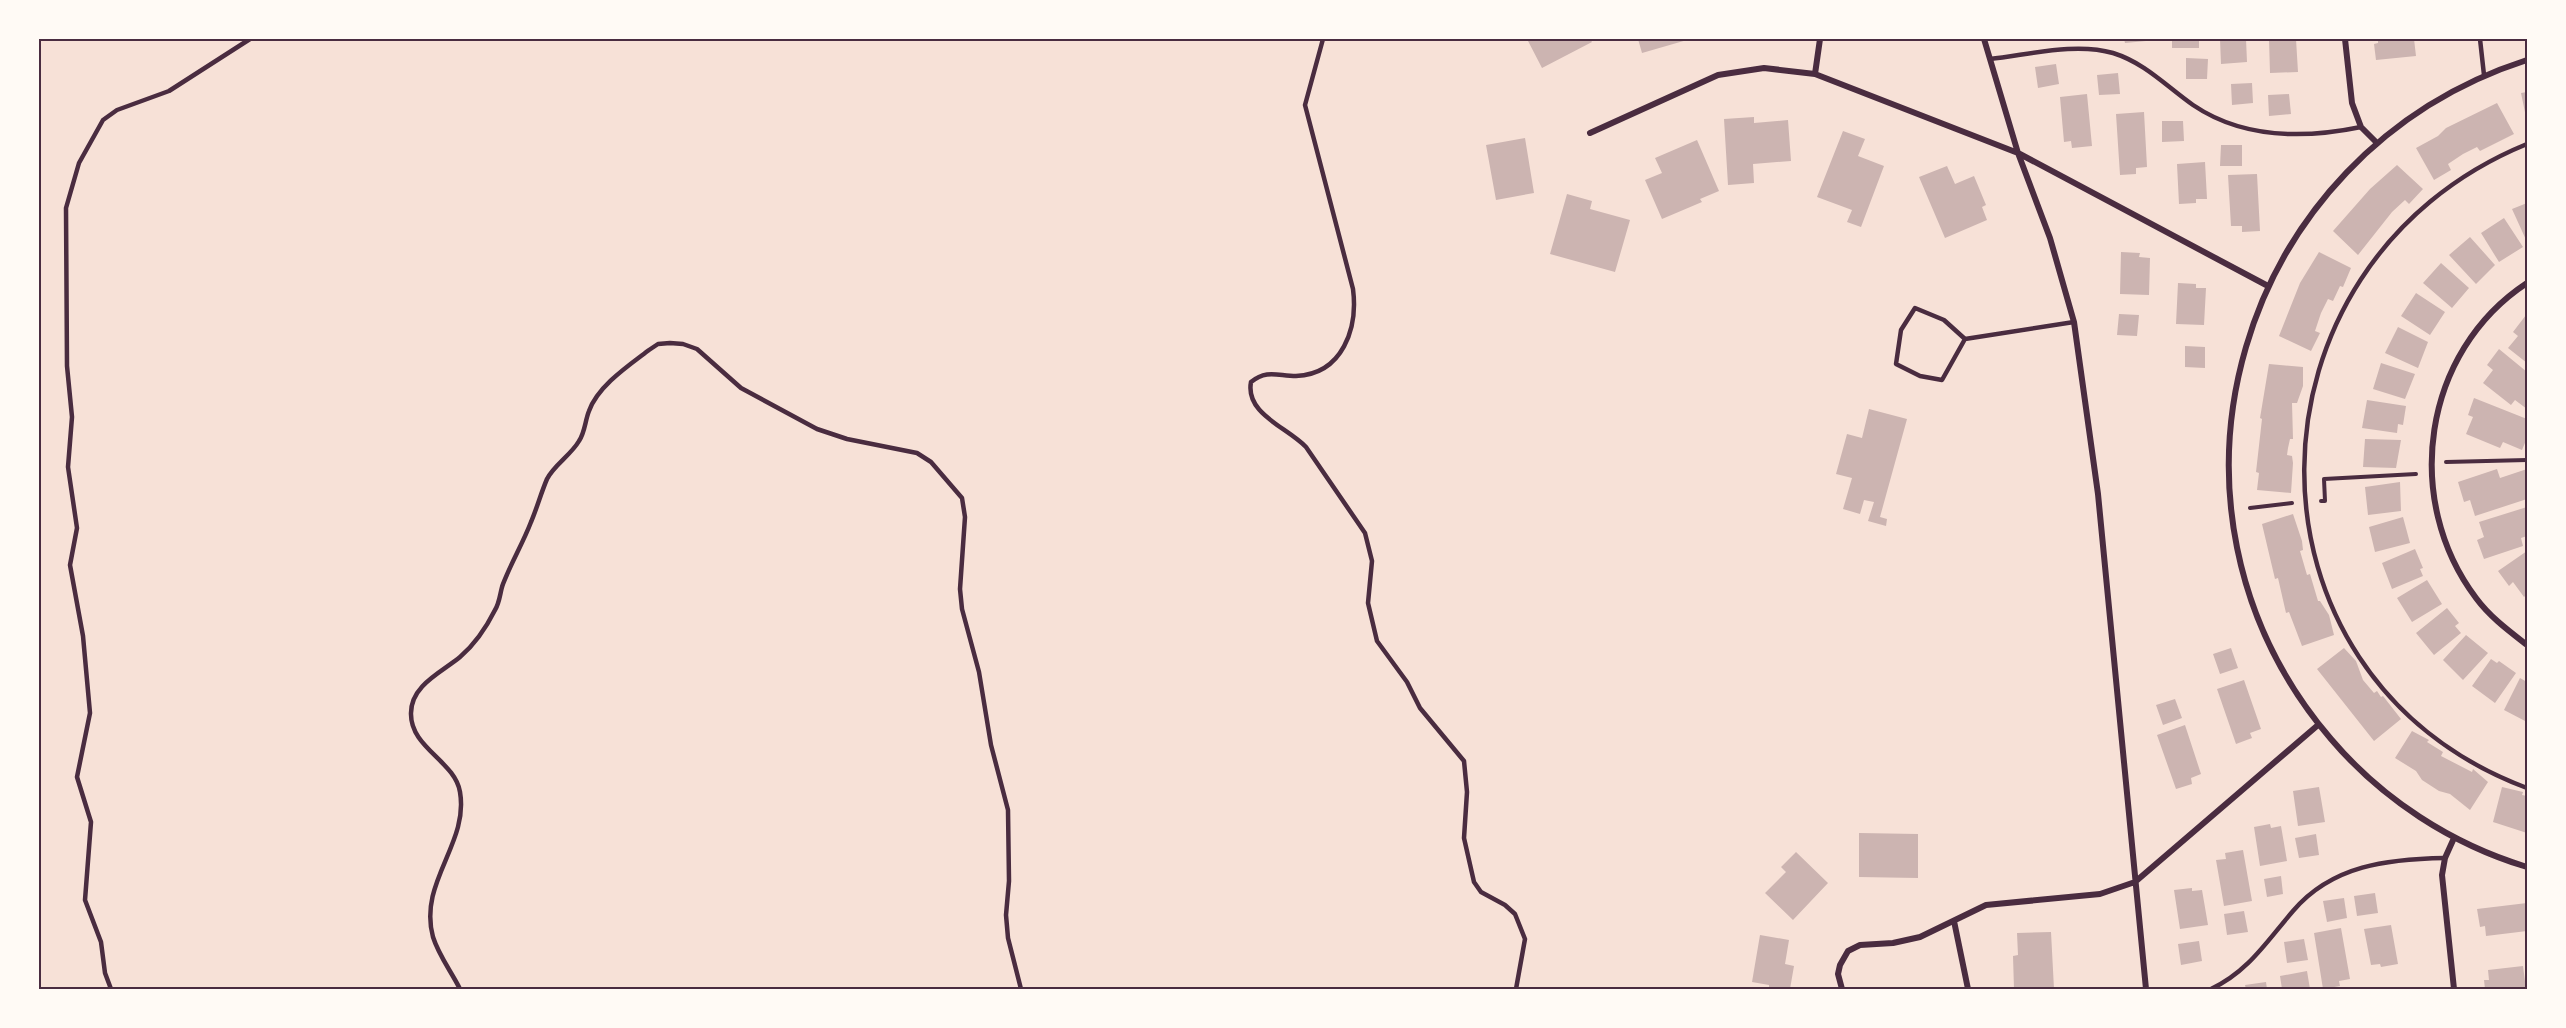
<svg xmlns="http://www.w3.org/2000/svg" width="2566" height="1028" viewBox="0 0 2566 1028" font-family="'DM Sans',sans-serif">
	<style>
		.building { fill: #ccb4b1 }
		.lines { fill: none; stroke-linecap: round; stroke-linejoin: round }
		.path { stroke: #4a2c40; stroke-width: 4 }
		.service { stroke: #4a2c40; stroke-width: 4.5 }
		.minor { stroke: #4a2c40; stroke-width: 6 }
		.neatline { fill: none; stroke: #4a2c40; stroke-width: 2 }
	</style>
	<rect width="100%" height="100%" fill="#f7e1d7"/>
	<!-- building -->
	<path class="building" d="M 1527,39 L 1590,39 L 1592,42 L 1542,68 Z
		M 1638,39 L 1687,39 L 1687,40 L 1642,53 Z
		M 2124,39 L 2146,39 L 2146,41 L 2125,43 Z
		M 2172,39 L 2199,39 L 2199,48 L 2172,48 Z
		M 2220,39 L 2246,39 L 2247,62 L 2221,64 Z
		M 2269,39 L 2296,39 L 2298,72 L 2270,73 Z
		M 2378,39 L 2414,39 L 2416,56 L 2376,60 L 2374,44 L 2378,43 Z
		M 2186,58 L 2208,59 L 2207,79 L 2186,79 Z
		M 2056,64 L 2059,84 L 2038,88 L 2035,67 Z
		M 2118,73 L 2120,94 L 2099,95 L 2097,75 Z
		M 2252,83 L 2253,103 L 2232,105 L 2231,84 Z
		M 2527,92 L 2527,117 L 2526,117 L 2521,93 Z
		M 2087,94 L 2092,146 L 2072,148 L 2071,141 L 2064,142 L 2060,97 Z
		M 2289,94 L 2291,114 L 2269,116 L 2268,95 Z
		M 2497,103 L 2514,134 L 2480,151 L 2477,147 L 2463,154 L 2448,164 L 2451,170 L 2434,180 L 2416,148 L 2438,136 L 2446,128 Z
		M 2144,112 L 2147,167 L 2136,168 L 2136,174 L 2120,175 L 2116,114 Z
		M 1754,117 L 1754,123 L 1788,120 L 1791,161 L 1753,164 L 1754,183 L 1728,185 L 1724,119 Z
		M 2162,121 L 2183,121 L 2184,141 L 2162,142 Z
		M 1843,131 L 1865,139 L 1858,156 L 1884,166 L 1861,227 L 1847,222 L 1852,210 L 1817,197 Z
		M 1525,138 L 1534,193 L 1496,200 L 1486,145 Z
		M 1697,140 L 1719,191 L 1700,199 L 1702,202 L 1662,219 L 1645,180 L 1662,173 L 1655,158 Z
		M 2221,145 L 2242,145 L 2242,166 L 2220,166 Z
		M 2205,162 L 2207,199 L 2196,199 L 2196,203 L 2179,204 L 2177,164 Z
		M 2397,165 L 2423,189 L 2409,204 L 2405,200 L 2392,212 L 2358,255 L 2333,231 L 2370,189 Z
		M 1947,166 L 1955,184 L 1974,176 L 1986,205 L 1982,207 L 1987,220 L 1945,238 L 1919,177 Z
		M 2257,174 L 2260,231 L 2242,232 L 2242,226 L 2231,226 L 2228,175 Z
		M 1567,194 L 1592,201 L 1590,209 L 1630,220 L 1615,272 L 1550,254 Z
		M 2527,203 L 2527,242 L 2512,209 Z
		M 2504,218 L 2523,247 L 2499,262 L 2481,233 Z
		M 2470,237 L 2495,265 L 2476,284 L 2449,255 Z
		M 2121,252 L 2140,253 L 2139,257 L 2150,258 L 2149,295 L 2120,294 Z
		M 2319,252 L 2351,268 L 2343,287 L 2340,286 L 2333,301 L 2328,299 L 2321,313 L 2315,331 L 2320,333 L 2311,351 L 2279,336 L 2300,283 Z
		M 2441,263 L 2469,288 L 2452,308 L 2423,283 Z
		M 2178,283 L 2196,284 L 2196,288 L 2206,288 L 2204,325 L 2176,324 Z
		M 2416,293 L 2445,312 L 2430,335 L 2401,316 Z
		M 2119,314 L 2139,315 L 2137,336 L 2117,335 Z
		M 2526,315 L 2527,316 L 2527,363 L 2508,348 L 2518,336 L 2513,332 Z
		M 2398,327 L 2428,342 L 2418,368 L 2385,353 Z
		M 2185,346 L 2205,347 L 2205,368 L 2185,367 Z
		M 2499,349 L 2527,372 L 2527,409 L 2515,400 L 2511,405 L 2483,383 L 2493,370 L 2487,365 Z
		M 2381,363 L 2415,374 L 2405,399 L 2373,389 Z
		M 2269,364 L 2303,367 L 2303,386 L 2297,403 L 2292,403 L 2293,439 L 2290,439 L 2288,448 L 2287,455 L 2292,456 L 2293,463 L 2291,493 L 2257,490 L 2259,473 L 2256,472 L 2262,419 L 2260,418 Z
		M 2474,398 L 2527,419 L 2527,438 L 2522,450 L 2503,442 L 2500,448 L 2466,434 L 2473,417 L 2468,415 Z
		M 2367,400 L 2406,406 L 2403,425 L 2398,424 L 2397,433 L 2362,428 Z
		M 1869,409 L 1907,419 L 1880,517 L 1887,519 L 1886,526 L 1868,521 L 1874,502 L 1864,500 L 1860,514 L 1843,509 L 1852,478 L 1836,474 L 1847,434 L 1862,438 Z
		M 2365,439 L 2401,440 L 2396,468 L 2363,467 Z
		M 2497,469 L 2500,478 L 2527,469 L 2527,499 L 2475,516 L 2470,500 L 2464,502 L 2458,482 Z
		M 2400,482 L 2401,511 L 2368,515 L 2365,487 Z
		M 2527,507 L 2527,536 L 2521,538 L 2523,546 L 2484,559 L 2477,540 L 2484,537 L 2479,522 Z
		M 2293,514 L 2302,541 L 2303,550 L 2300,551 L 2307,575 L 2310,574 L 2318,601 L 2320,601 L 2329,615 L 2334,635 L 2302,646 L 2289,612 L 2286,613 L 2278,578 L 2275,579 L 2262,524 Z
		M 2403,517 L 2410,543 L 2375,552 L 2369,527 Z
		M 2415,549 L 2423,568 L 2420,569 L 2423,576 L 2392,589 L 2382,563 Z
		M 2527,551 L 2527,594 L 2524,597 L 2513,582 L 2509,586 L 2498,571 Z
		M 2427,580 L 2442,604 L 2412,622 L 2397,598 Z
		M 2447,608 L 2459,623 L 2455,626 L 2461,633 L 2434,655 L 2416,633 Z
		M 2466,635 L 2488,653 L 2463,680 L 2443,660 Z
		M 2231,648 L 2238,668 L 2220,674 L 2213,654 Z
		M 2344,648 L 2356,661 L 2363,680 L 2374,693 L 2377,691 L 2381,697 L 2383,696 L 2401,719 L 2374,741 L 2317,669 Z
		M 2491,659 L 2497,663 L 2499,661 L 2516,673 L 2495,703 L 2472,686 Z
		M 2520,678 L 2527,682 L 2527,722 L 2504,710 Z
		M 2244,680 L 2261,729 L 2250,733 L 2252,738 L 2236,744 L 2217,689 Z
		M 2175,699 L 2182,718 L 2163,725 L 2156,705 Z
		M 2185,725 L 2201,774 L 2191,778 L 2192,784 L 2176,789 L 2157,735 Z
		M 2412,731 L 2429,740 L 2427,742 L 2443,752 L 2441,756 L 2472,772 L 2473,769 L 2488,782 L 2470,810 L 2450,794 L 2439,791 L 2422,780 L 2416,771 L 2395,758 Z
		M 2319,787 L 2325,822 L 2298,826 L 2293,791 Z
		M 2502,787 L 2523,792 L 2522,795 L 2527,796 L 2527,833 L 2493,822 Z
		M 2270,824 L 2271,828 L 2281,826 L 2287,861 L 2260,866 L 2254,827 Z
		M 1859,833 L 1918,834 L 1918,878 L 1859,877 Z
		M 2316,834 L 2319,855 L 2299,858 L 2295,838 Z
		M 2243,850 L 2252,901 L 2224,906 L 2216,860 L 2226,859 L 2225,853 Z
		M 1796,852 L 1828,883 L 1793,920 L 1765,893 L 1786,872 L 1781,867 Z
		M 2281,876 L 2283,894 L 2267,897 L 2264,879 Z
		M 2192,888 L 2192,891 L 2202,890 L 2208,925 L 2180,929 L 2174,890 Z
		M 2375,893 L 2378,913 L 2357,916 L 2354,896 Z
		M 2344,898 L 2347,918 L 2327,922 L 2323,901 Z
		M 2527,903 L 2527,931 L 2486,936 L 2485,926 L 2480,927 L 2477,909 Z
		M 2244,911 L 2248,932 L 2227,935 L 2224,914 Z
		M 2391,925 L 2398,964 L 2381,967 L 2380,964 L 2371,965 L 2364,929 Z
		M 2341,928 L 2350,979 L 2339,981 L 2340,986 L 2323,989 L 2314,933 Z
		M 2051,932 L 2054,989 L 2014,989 L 2013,956 L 2018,955 L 2017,933 Z
		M 1760,935 L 1789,940 L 1785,964 L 1794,966 L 1790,989 L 1769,989 L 1769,985 L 1752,982 Z
		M 2304,939 L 2308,960 L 2287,963 L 2284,942 Z
		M 2199,941 L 2202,961 L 2181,965 L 2178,944 Z
		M 2523,966 L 2526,989 L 2485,989 L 2484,980 L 2489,980 L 2488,970 Z
		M 2307,971 L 2310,989 L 2282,989 L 2280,976 Z
		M 2266,982 L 2267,989 L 2246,989 L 2245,985 Z"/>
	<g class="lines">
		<!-- path -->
		<path class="path" d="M 2446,462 L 2527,460
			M 2321,501 L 2325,501 L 2324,479 L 2416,474
			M 2250,508 L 2292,503"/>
		<!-- service -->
		<path class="service" d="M 1323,39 L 1305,105 L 1353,289 C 1358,328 1343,374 1296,376 C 1278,376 1267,369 1251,382 C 1245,414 1287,427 1306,447 L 1365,533 L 1372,561 L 1368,603 L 1377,641 L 1407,682 L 1420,708 L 1464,761 L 1467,792 L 1464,838 L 1474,882 L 1481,892 L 1505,905 L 1515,914 L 1525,939 L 1516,989
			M 2480,39 L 2484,75
			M 1990,59 C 2028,55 2075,42 2113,53 C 2145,63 2166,86 2193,105 C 2243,139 2303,139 2361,127
			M 2527,144 C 2233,264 2227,676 2527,788
			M 1965,339 L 1944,320 L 1915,308 L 1901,330 L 1896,364 L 1920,376 L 1942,380 L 1965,339 L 2074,322
			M 111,989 L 105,973 L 101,942 L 85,900 L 91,822 L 77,777 L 90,713 L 83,636 L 70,565 L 77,528 L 68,467 L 72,417 L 67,366 L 66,208 L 79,163 L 103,120 L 117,110 L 169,91 L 250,39
			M 460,989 C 451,971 439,956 433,937 C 418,882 469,844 460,792 C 455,761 410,748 411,713 C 411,685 442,672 460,657 C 474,645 487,626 495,610 C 500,602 500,592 503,584 C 511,563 523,543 531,522 C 537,508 541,493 547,479 C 554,465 571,455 579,441 C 585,432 585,421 589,411 C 598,386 628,366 649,350 L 658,344 L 670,343 L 683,344 L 697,349 L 741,388 L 817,429 L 847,439 L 917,453 L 931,462 L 962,498 L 965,517 L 960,589 L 962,609 L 979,672 L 991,745 L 1008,810 L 1009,881 L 1006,915 L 1008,938 L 1021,989
			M 2211,989 C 2248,972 2267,941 2293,911 C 2332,865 2388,859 2445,858"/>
		<!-- minor -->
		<path class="minor" d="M 1984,39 L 2018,153 L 2050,238 L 2074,322 L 2098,494 L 2146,989
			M 2345,39 L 2352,103 L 2361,127 L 2377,143
			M 2527,60 C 2238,153 2132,506 2331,739 C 2382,799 2451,844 2527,867
			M 1815,74 L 1820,39
			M 1590,133 L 1718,75 L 1764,68 L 1815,74 L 2018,153 L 2268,286
			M 2527,283 C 2422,352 2402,500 2476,598 C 2490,617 2509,631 2527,645
			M 2454,838 L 2445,858 L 2442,875 L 2454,989
			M 1954,921 L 1968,989
			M 1842,989 L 1838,974 L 1840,965 L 1848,951 L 1860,945 L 1893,943 L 1920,937 L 1986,905 L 2100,894 L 2135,882 L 2318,725"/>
	</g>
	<!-- border -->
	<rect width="2566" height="1028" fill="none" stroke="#fffaf5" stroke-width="81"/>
	<rect x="40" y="40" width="2486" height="948" class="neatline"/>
</svg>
